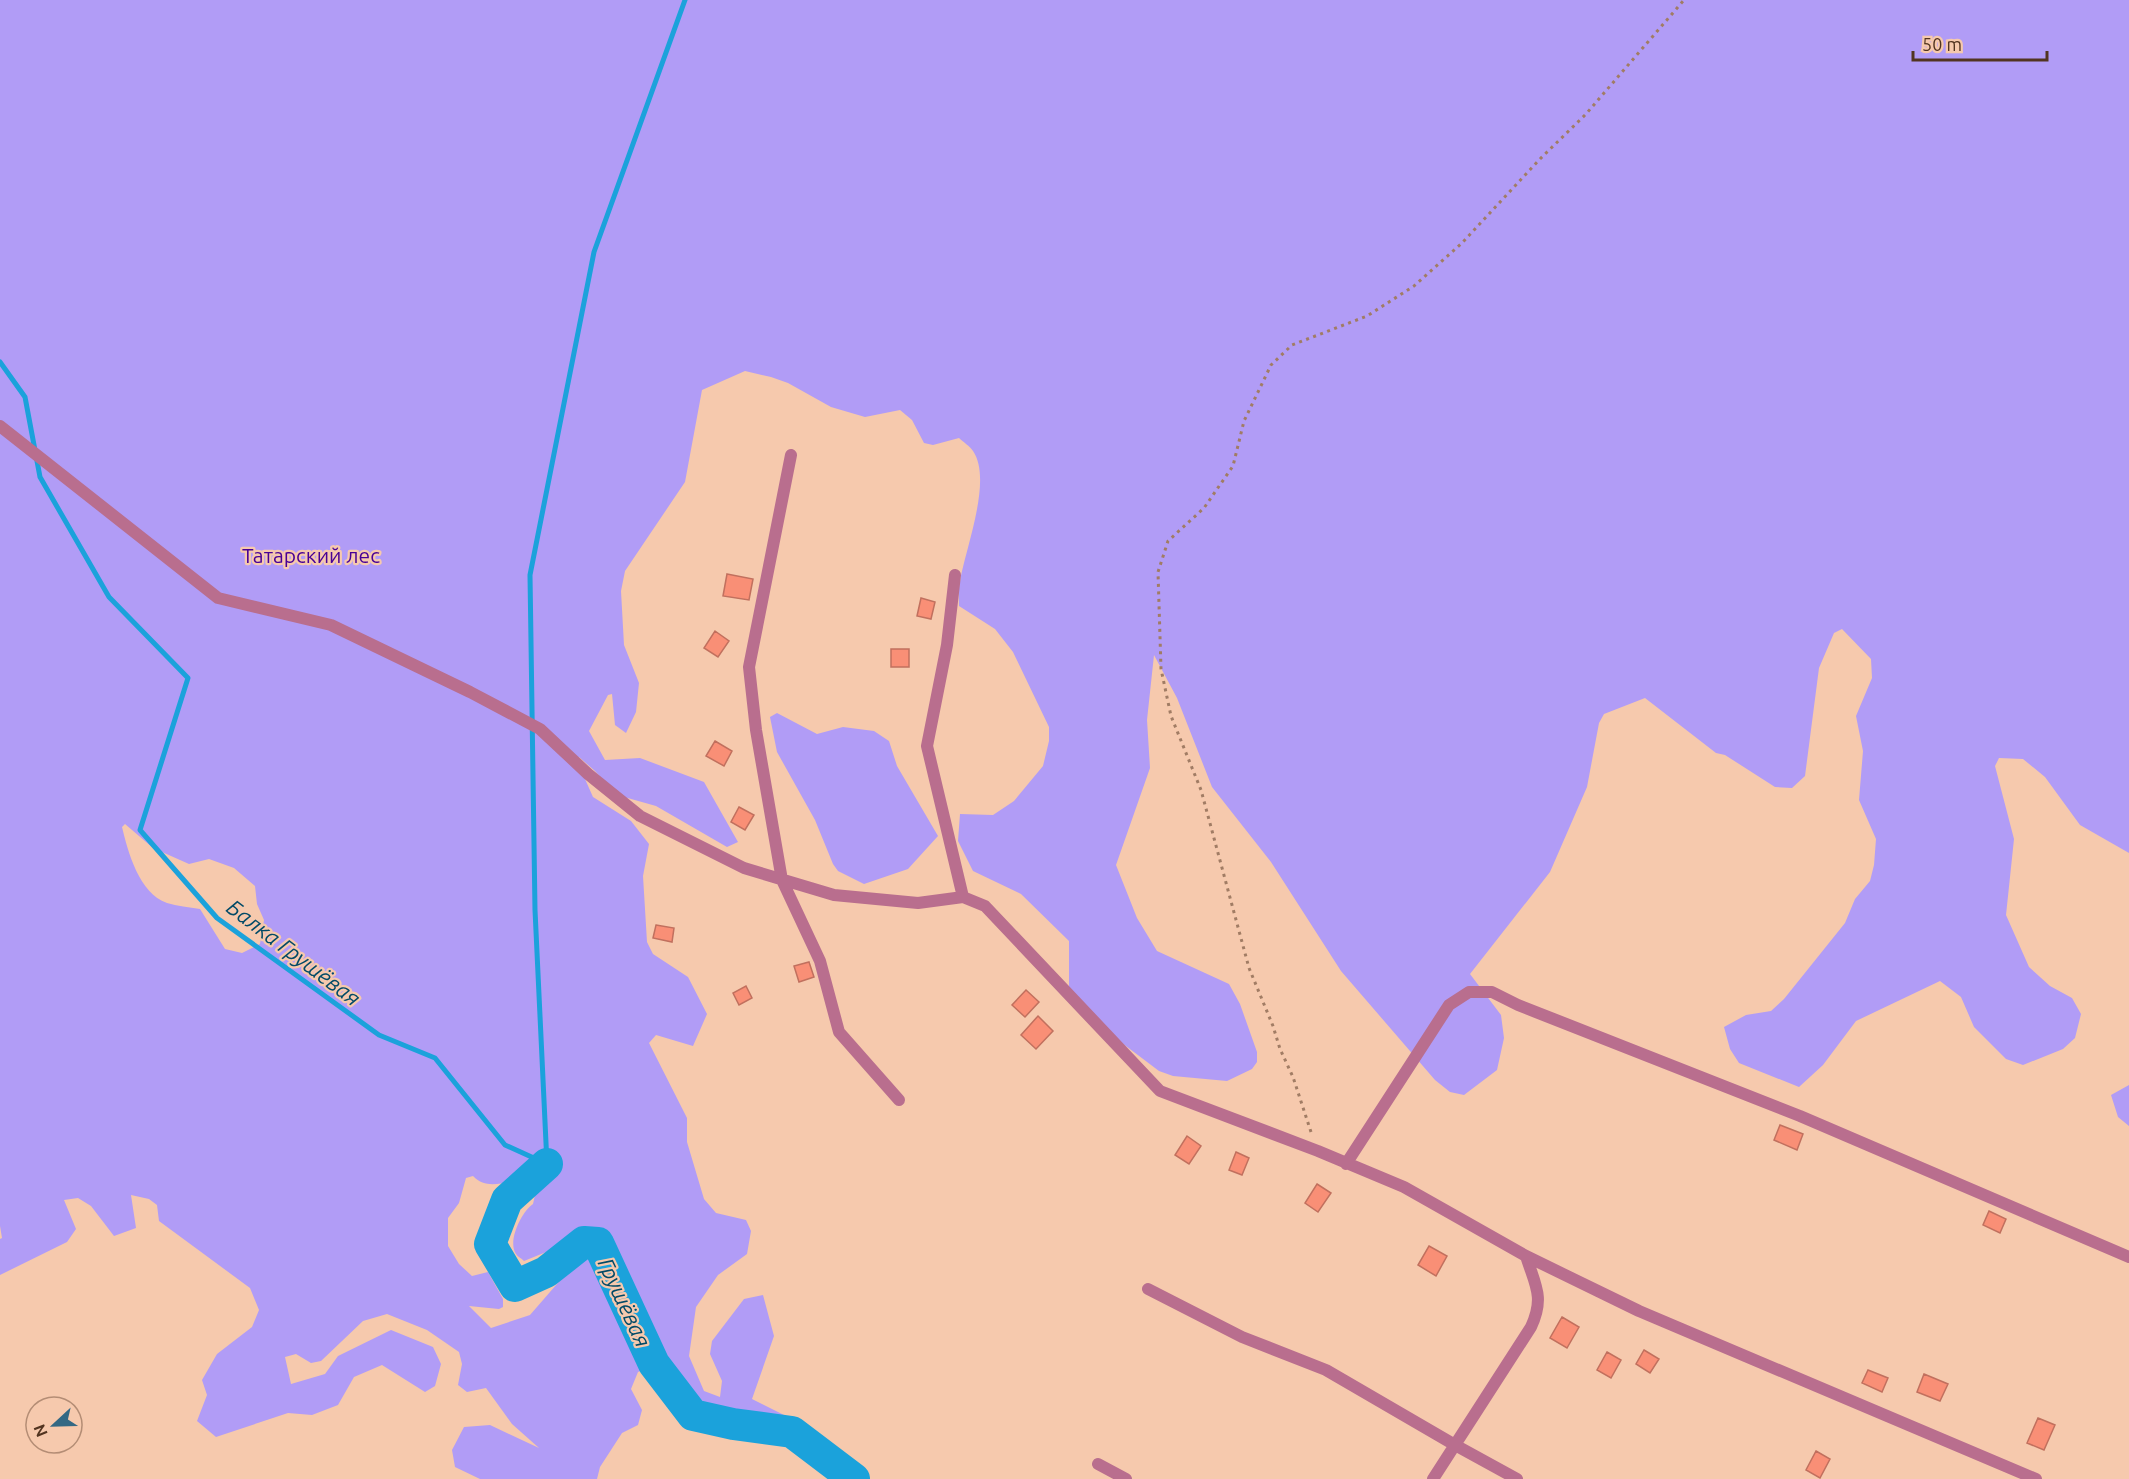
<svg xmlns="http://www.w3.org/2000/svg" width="2129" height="1479" viewBox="0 0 2129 1479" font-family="Ubuntu,sans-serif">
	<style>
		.green { fill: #b19cf6; fill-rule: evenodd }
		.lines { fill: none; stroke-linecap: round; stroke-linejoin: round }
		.stream { stroke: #1ba2db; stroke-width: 5 }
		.river { stroke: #1ba2db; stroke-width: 32 }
		.building { fill: #f98f76; stroke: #c1705e; stroke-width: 1.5 }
		.path { stroke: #a17c64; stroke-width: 3; stroke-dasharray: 3 4.5; stroke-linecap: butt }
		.minor { stroke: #b96e8e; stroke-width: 12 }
		.labels { text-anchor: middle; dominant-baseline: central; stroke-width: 4.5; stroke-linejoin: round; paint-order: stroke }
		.park-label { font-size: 21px; fill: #480096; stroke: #f6c9ad }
		.water-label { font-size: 22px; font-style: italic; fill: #024a67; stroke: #f6c9ad }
	</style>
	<rect width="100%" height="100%" fill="#f6c9ad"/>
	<!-- green -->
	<path class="green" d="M 0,0 L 2129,0 L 2129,853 L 2080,825 L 2045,777 L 2023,759 L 1999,758 L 1995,766 L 2014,839 L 2006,915 L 2029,967 L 2050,986 L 2072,998 L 2081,1014 L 2075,1038 L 2063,1049 L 2023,1065 L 2006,1059 L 1974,1027 L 1961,997 L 1940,981 L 1856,1021 L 1823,1065 L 1799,1087 L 1739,1063 L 1730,1049 L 1724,1027 L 1746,1015 L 1771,1011 L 1784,999 L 1845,923 L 1855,899 L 1870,881 L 1874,865 L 1876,839 L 1859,800 L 1863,751 L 1856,716 L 1872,678 L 1871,659 L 1842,629 L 1834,633 L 1819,668 L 1805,776 L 1792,788 L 1775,787 L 1725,755 L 1716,753 L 1645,698 L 1604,714 L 1599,723 L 1587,787 L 1550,872 L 1470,974 L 1501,1015 L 1504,1038 L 1497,1070 L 1464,1095 L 1450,1092 L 1435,1080 L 1341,971 L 1271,862 L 1212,787 L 1177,698 L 1154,655 L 1147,720 L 1150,768 L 1116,865 L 1137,918 L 1157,951 L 1229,984 L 1240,1004 L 1257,1052 L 1257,1062 L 1252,1069 L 1227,1081 L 1173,1076 L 1159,1071 L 1069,1003 L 1069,941 L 1021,894 L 973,871 L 958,841 L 960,814 L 993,815 L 1014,801 L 1043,766 L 1049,741 L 1049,727 L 1013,652 L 995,629 L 959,606 C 959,598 958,590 960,582 C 965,549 993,480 973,451 C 970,446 963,442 959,438 L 933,445 L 924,443 L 912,420 L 900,410 L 865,417 L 831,407 L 788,383 L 771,377 L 745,371 L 702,390 L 685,482 L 625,571 L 621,591 L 624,645 L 639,683 L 636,712 L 626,733 L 615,725 L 612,694 L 608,695 L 589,731 L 605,760 L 640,758 L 704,782 L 738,842 L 727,847 L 656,806 L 617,795 L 595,771 L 579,757 L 577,761 L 593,797 L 631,821 L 649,844 L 643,876 L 647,942 L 653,954 L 688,977 L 707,1014 L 693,1046 L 656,1035 L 649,1043 L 687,1118 L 687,1142 L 704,1199 L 716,1213 L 746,1220 L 751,1231 L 747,1254 L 718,1275 L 696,1307 L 689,1356 L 704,1391 L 720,1397 L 722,1381 L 710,1354 L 712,1341 L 744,1299 L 763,1295 L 774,1336 L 752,1399 L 786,1416 L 780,1435 L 771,1439 L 726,1412 L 703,1420 L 677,1415 L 646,1369 L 638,1372 L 631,1389 L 642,1410 L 638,1425 L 622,1433 L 600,1467 L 597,1479 L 480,1479 L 455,1467 L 452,1450 L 464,1427 L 490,1425 L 539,1448 L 512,1424 L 486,1388 L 467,1392 L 458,1385 L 462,1364 L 459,1352 L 427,1330 L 387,1314 L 363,1321 L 321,1361 L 311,1363 L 296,1354 L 285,1357 L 291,1384 L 325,1374 L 338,1356 L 391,1330 L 433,1347 L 441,1364 L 435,1386 L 425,1392 L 382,1365 L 354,1377 L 338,1405 L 312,1415 L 288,1413 L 216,1437 L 197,1421 L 207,1395 L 202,1380 L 217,1354 L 252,1327 L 259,1310 L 250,1288 L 159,1221 L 157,1205 L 149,1199 L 131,1195 L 136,1228 L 114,1236 L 91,1206 L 78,1198 L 64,1200 L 76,1229 L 67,1242 L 0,1275 L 0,1239 L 2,1238 L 0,1226 ZM 125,824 L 153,848 L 189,864 L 209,859 L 234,868 L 255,886 L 257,904 L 264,920 L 260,944 L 242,953 L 225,949 L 200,909 C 189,907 177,906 167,903 C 139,893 128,852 122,827 ZM 473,1176 C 487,1191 502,1180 519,1184 C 524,1185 530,1192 535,1195 L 533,1204 C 522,1211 507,1241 516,1254 C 518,1257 521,1258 524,1261 L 556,1248 L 568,1256 L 570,1269 L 530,1315 L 491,1328 L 469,1306 L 499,1309 L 503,1307 L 503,1299 L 488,1272 L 472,1276 L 459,1264 L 448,1246 L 448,1218 L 459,1203 L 466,1178 Z
		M 777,713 L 817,734 L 843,727 L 874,731 L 889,741 L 897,766 L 938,836 L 908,869 L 864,884 L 838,871 L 833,864 L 815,820 L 777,752 L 770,717 Z
		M 2129,1085 L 2129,1126 L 2118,1117 L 2111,1095 Z"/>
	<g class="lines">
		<!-- stream -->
		<path class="stream" d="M 0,362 L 25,397 L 40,477 L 109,597 L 188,678 L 140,830 L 217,918 L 379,1035 L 435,1058 L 505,1145 L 547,1164 L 535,910 L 530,575 L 594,252 L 685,0"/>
		<!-- river -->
		<path class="river" d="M 547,1164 L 507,1200 L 490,1244 L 515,1286 L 546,1272 L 584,1242 L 598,1243 L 654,1364 L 693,1415 L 733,1424 L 792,1432 L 854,1479"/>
	</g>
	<!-- building -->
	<path class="building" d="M 727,574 L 753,579 L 749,600 L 723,596 Z
		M 921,598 L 935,602 L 931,619 L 917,616 Z
		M 715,631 L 729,641 L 718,657 L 704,648 Z
		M 891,649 L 909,649 L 909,667 L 891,667 Z
		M 715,741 L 732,751 L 724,766 L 706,756 Z
		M 739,807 L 754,815 L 745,830 L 731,822 Z
		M 656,925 L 674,928 L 672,942 L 653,938 Z
		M 809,962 L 814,977 L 799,982 L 794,966 Z
		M 746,986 L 752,998 L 739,1005 L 733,993 Z
		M 1026,990 L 1039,1002 L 1025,1017 L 1012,1005 Z
		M 1038,1016 L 1053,1031 L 1036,1049 L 1021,1035 Z
		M 1780,1125 L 1803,1134 L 1797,1150 L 1774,1140 Z
		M 1187,1136 L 1201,1146 L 1189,1164 L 1175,1155 Z
		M 1236,1152 L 1249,1158 L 1242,1175 L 1229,1170 Z
		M 1317,1184 L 1331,1193 L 1318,1212 L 1305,1203 Z
		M 1989,1211 L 2006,1219 L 2000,1233 L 1983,1225 Z
		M 1429,1246 L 1447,1256 L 1436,1276 L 1418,1265 Z
		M 1562,1317 L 1579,1327 L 1567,1348 L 1550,1338 Z
		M 1644,1350 L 1659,1359 L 1650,1373 L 1636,1364 Z
		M 1607,1352 L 1621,1360 L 1611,1378 L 1597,1370 Z
		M 1868,1370 L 1888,1378 L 1882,1392 L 1862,1383 Z
		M 1924,1374 L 1948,1384 L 1940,1401 L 1917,1392 Z
		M 2038,1418 L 2055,1425 L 2044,1450 L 2027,1443 Z
		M 1816,1451 L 1830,1459 L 1820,1478 L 1806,1470 Z"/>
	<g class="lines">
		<!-- path -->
		<path class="path" d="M 1311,1132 L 1293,1077 L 1280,1049 L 1273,1026 L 1249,968 L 1201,790 L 1171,716 L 1161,669 L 1158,572 L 1168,541 L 1204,508 L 1233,466 L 1244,421 L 1271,365 L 1292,345 L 1367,316 L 1414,286 L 1462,243 L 1540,159 L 1586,114 L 1684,0"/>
		<!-- minor -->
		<path class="minor" d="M 0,426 L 218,598 L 331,625 L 470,692 L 540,729 L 588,774 L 640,816 L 744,868 L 834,895 L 918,903 L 963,897 L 985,906 L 1160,1091 L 1318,1151 L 1404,1187 L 1526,1256 L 1639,1311 L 2036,1479
			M 791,455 L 749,667 L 756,730 L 782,880 L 820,961 L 839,1032 L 899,1100
			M 955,575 L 947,645 L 927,746 L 963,897
			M 1346,1164 L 1449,1005 L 1469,992 L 1492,992 L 1518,1005 L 1800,1116 L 2129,1257
			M 1148,1289 L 1242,1337 L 1326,1370 L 1455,1445 L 1517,1479
			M 1098,1464 L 1126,1479
			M 1433,1479 L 1531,1327 C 1545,1297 1535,1285 1526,1256"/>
	</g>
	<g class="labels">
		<!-- park labels -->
		<g class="park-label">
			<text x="311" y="555">Татарский лес</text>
		</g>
		<!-- water labels -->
		<g class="water-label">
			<text transform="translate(294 952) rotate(37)">Балка Грушёвая</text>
			<text transform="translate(625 1302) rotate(65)">Грушёвая</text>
		</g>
	</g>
	<!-- north arrow -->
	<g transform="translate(54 1425) rotate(248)"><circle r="28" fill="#f6c9ad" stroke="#b48d75" stroke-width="1.5"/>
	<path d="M0-4.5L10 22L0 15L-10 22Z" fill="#336884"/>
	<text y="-9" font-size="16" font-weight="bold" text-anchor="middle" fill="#523420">N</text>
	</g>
	<!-- scale -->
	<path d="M1913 51v9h134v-9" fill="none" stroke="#523420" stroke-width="3"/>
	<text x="1922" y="51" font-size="18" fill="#523420" stroke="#f6c9ad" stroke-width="4.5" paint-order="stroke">50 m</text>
</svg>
